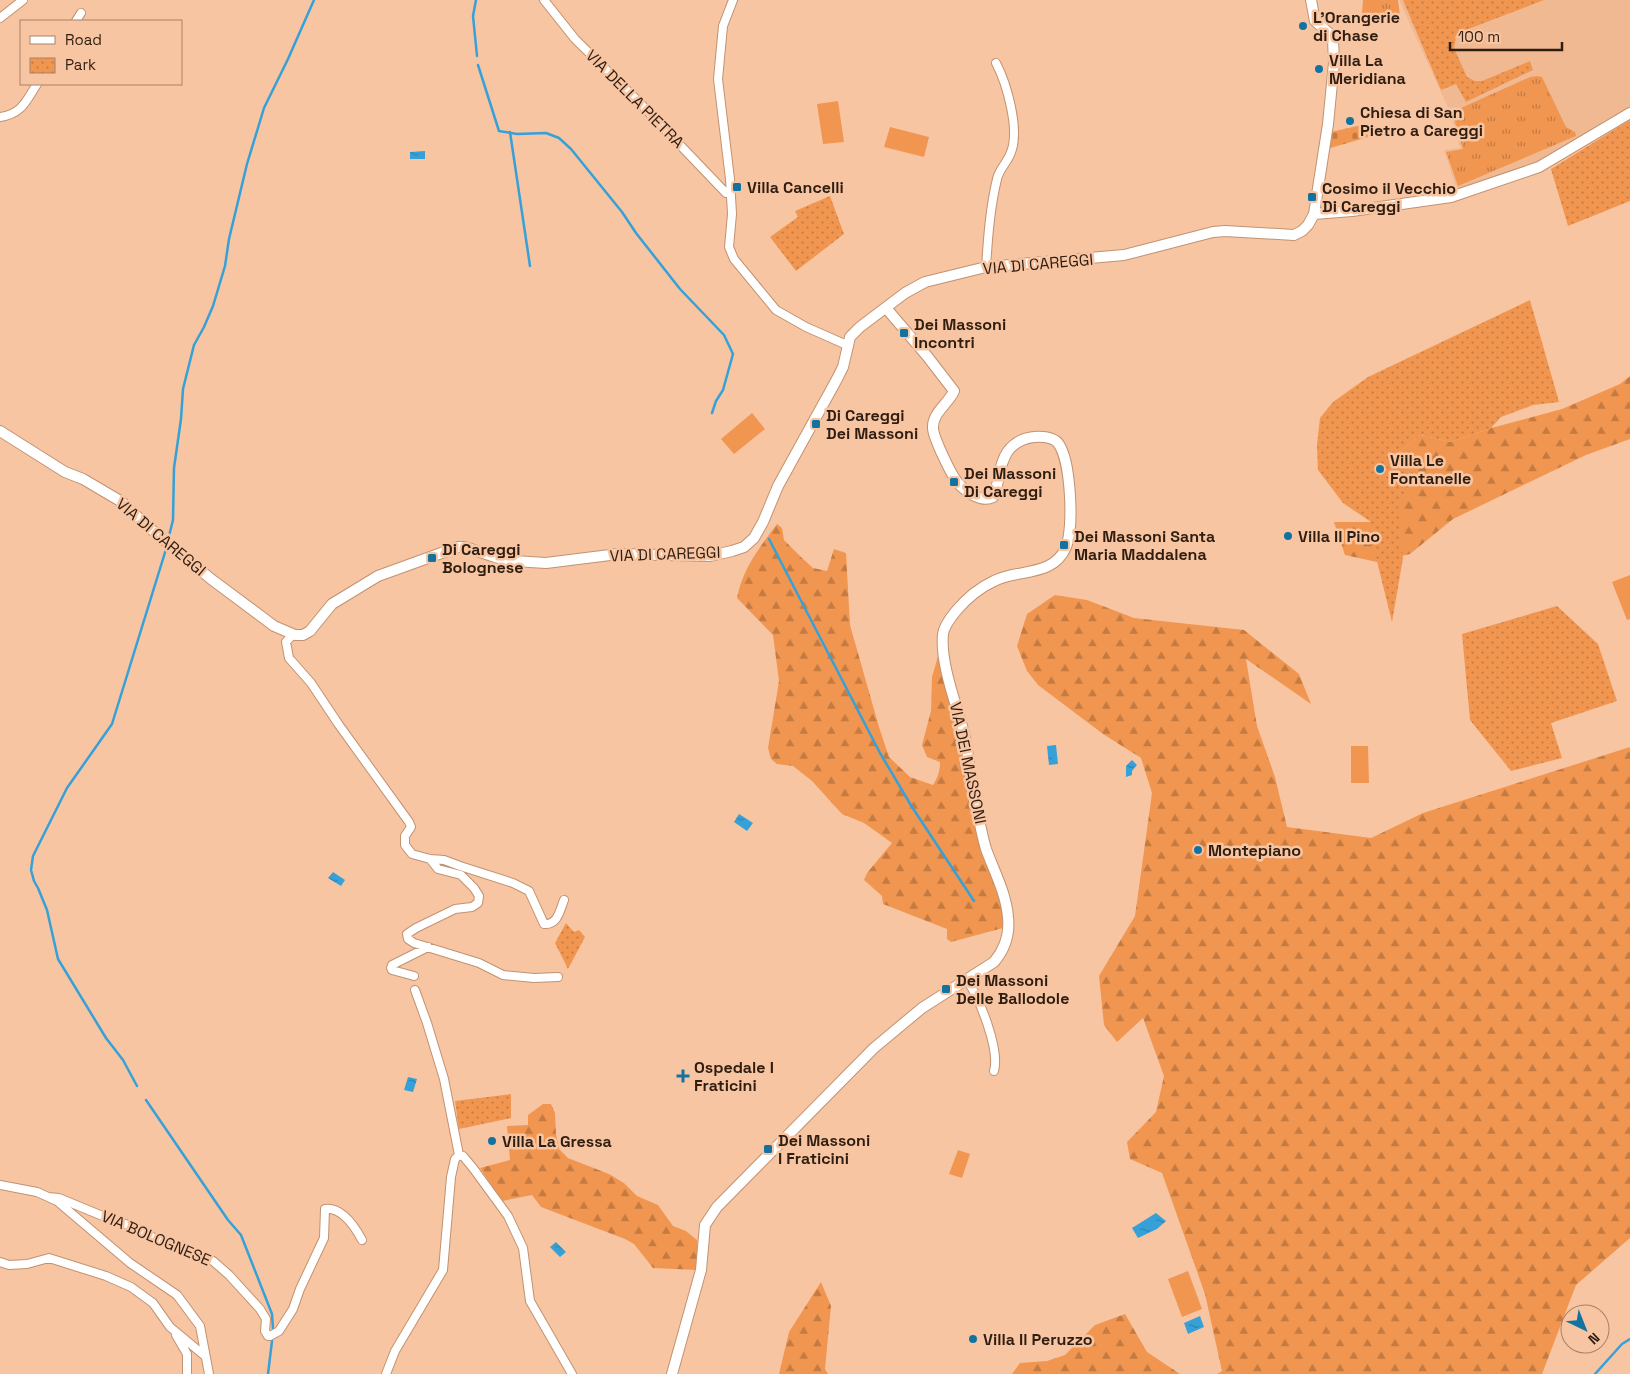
<svg xmlns="http://www.w3.org/2000/svg" width="1630" height="1374" viewBox="0 0 1630 1374" font-family="'Space Grotesk',sans-serif">
	<style>
		.built { fill: #f1b992 }
		.grass { fill: url(#grass-tufts) }
		.forest { fill: url(#forest-firs) }
		.cemetery { fill: url(#cemetery-stones) }
		.park { fill: url(#park-dots) }
		.pitch { fill: #f19650 }
		.water { fill: url(#water-ripples) }
		.lines { fill: none; stroke-linecap: round; stroke-linejoin: round }
		.stream { stroke: #36a1d8; stroke-width: 2.5 }
		.street-casing { stroke: #c19271; stroke-width: 10 }
		.secondary-casing { stroke: #c19271; stroke-width: 12 }
		.street { stroke: #fff; stroke-width: 8 }
		.secondary { stroke: #fff; stroke-width: 10 }
		.poi-dot { fill: #1273a0; stroke: #f8c5a3; stroke-width: 2 }
		.labels { text-anchor: middle; dominant-baseline: central; stroke-width: 5; stroke-linejoin: round; paint-order: stroke }
		.poi-label { font-size: 16px; font-weight: bold; fill: #2f1d10; stroke: #f8c5a3; text-anchor: start }
		.street-label { font-size: 16px; fill: #2f1d10; stroke: #f8c5a3 }
	</style>
	<defs>
		<pattern id="grass-tufts" width="24" height="20" patternUnits="userSpaceOnUse" patternTransform="scale(1.25)"><rect width="24" height="20" fill="#f19650"/><path d="M3 7l-1-3M5 7V3M7 7l1-3M15 17l-1-3M17 17v-4M19 17l1-3" fill="none" stroke="#c47a41"/></pattern>
		<pattern id="forest-firs" width="22" height="20" patternUnits="userSpaceOnUse" patternTransform="scale(1.25)"><rect width="22" height="20" fill="#f19650"/><path d="M5 1l3.5 6h-7zM16 11l3.5 6h-7z" fill="#c47a41"/></pattern>
		<pattern id="cemetery-stones" width="16" height="16" patternUnits="userSpaceOnUse" patternTransform="scale(1.25)"><rect width="16" height="16" fill="#f19650"/><path d="M2 7V4a2 2 0 0 1 4 0v3zM10 15v-3a2 2 0 0 1 4 0v3z" fill="#c47a41"/></pattern>
		<pattern id="park-dots" width="8" height="8" patternUnits="userSpaceOnUse" patternTransform="scale(1.25)"><rect width="8" height="8" fill="#f19650"/><path d="M2 2h.1M6 6h.1" fill="none" stroke="#c47a41" stroke-width="1.8" stroke-linecap="round"/></pattern>
		<pattern id="water-ripples" width="26" height="14" patternUnits="userSpaceOnUse" patternTransform="scale(1.25)"><rect width="26" height="14" fill="#36a1d8"/><path d="M2 4q2-2 4 0t4 0M15 11q2-2 4 0t4 0" fill="none" stroke="#2e83ae"/></pattern>
	</defs>
	<rect width="100%" height="100%" fill="#f8c5a3"/>
	<!-- built -->
	<path class="built" d="M 1399,0 L 1630,0 L 1630,107 L 1607,119 L 1539,162 L 1457,190 L 1444,150 L 1460,148 L 1450,112 Z"/>
	<!-- grass -->
	<path class="grass" d="M 1363,0 L 1398,0 L 1400,16 L 1361,27 Z
		M 1538,76 L 1542,77 L 1566,127 L 1575,132 L 1576,136 L 1458,186 L 1446,152 L 1463,149 L 1452,112 L 1530,77 Z"/>
	<!-- forest -->
	<path class="forest" d="M 1630,376 L 1630,439 L 1586,455 L 1453,519 L 1410,554 L 1377,562 L 1345,555 L 1334,522 L 1371,522 L 1400,452 L 1420,435 L 1451,442 L 1491,428 L 1562,409 L 1620,384 Z
		M 777,524 L 782,528 L 784,540 L 802,558 L 813,568 L 827,571 L 834,549 L 846,553 L 850,625 L 879,727 L 889,757 L 910,777 L 933,785 C 938,778 940,770 940,762 L 927,757 L 922,745 L 931,711 L 932,677 L 939,653 L 959,733 L 971,810 L 995,879 L 1002,910 L 1003,928 L 951,942 L 947,939 L 947,929 L 883,904 L 882,896 L 864,880 L 867,873 L 892,843 L 864,823 L 842,814 L 812,781 L 793,766 L 777,764 L 771,759 L 768,748 L 779,681 L 773,635 L 737,598 C 743,568 759,548 777,524 Z
		M 1055,595 L 1087,600 L 1134,618 L 1244,630 L 1299,674 L 1311,704 L 1246,659 L 1257,726 L 1275,777 L 1287,827 L 1371,838 L 1423,813 L 1630,747 L 1630,1238 L 1576,1285 L 1542,1374 L 1217,1374 L 1222,1371 L 1205,1294 L 1162,1173 L 1130,1159 L 1127,1142 L 1156,1112 L 1164,1076 L 1143,1018 L 1117,1042 L 1104,1025 L 1099,976 L 1135,916 L 1152,793 L 1141,758 L 1103,734 L 1038,685 L 1027,671 L 1017,646 L 1027,614 Z
		M 543,1104 L 551,1104 L 555,1113 L 556,1134 L 559,1149 L 568,1158 L 609,1174 L 624,1183 L 637,1196 L 658,1205 L 673,1226 L 686,1231 L 697,1240 L 698,1270 L 653,1268 L 634,1244 L 625,1239 L 541,1207 L 532,1195 L 502,1201 L 480,1168 L 510,1160 L 507,1126 L 528,1125 L 528,1115 Z
		M 821,1282 L 831,1306 L 825,1369 L 828,1374 L 779,1374 L 789,1332 Z
		M 1125,1314 L 1147,1352 L 1180,1374 L 1012,1374 L 1020,1363 L 1047,1361 L 1065,1355 L 1095,1325 Z"/>
	<!-- cemetery -->
	<path class="cemetery" d="M 1366,124 L 1368,137 L 1327,149 L 1331,132 Z"/>
	<!-- park -->
	<path class="park" d="M 1403,0 L 1544,0 L 1463,31 L 1456,37 L 1454,48 L 1467,77 L 1475,81 L 1482,81 L 1530,61 L 1533,70 L 1466,102 L 1456,84 L 1441,90 Z
		M 1630,120 L 1630,201 L 1568,226 L 1551,169 Z
		M 830,196 L 844,234 L 796,271 L 770,237 L 798,217 L 795,211 Z
		M 1530,300 L 1559,402 L 1533,405 L 1501,417 L 1491,428 L 1451,442 L 1420,435 L 1400,452 L 1413,474 L 1398,508 L 1403,558 L 1392,622 L 1372,541 L 1371,522 L 1343,503 L 1318,470 L 1317,445 L 1320,418 L 1333,402 L 1368,377 Z
		M 1557,606 L 1598,644 L 1617,701 L 1551,723 L 1562,758 L 1511,771 L 1470,720 L 1462,634 Z
		M 566,923 L 574,932 L 579,930 L 585,937 L 568,969 L 555,943 Z
		M 511,1094 L 511,1118 L 459,1129 L 455,1101 Z"/>
	<!-- pitch -->
	<path class="pitch" d="M 838,101 L 844,142 L 823,144 L 817,104 Z
		M 890,127 L 929,137 L 924,157 L 884,147 Z
		M 752,413 L 765,429 L 734,454 L 721,439 Z
		M 1630,575 L 1630,619 L 1627,620 L 1612,582 Z
		M 1351,746 L 1368,746 L 1369,783 L 1351,783 Z
		M 958,1150 L 970,1154 L 962,1178 L 949,1174 Z
		M 1188,1271 L 1202,1309 L 1182,1317 L 1168,1279 Z"/>
	<!-- water -->
	<path class="water" d="M 425,151 L 425,159 L 410,159 L 410,152 Z
		M 1056,745 L 1058,764 L 1049,765 L 1047,746 Z
		M 1132,760 L 1137,765 L 1132,771 L 1132,775 L 1126,777 L 1126,766 Z
		M 739,814 L 753,823 L 747,831 L 734,822 Z
		M 333,872 L 345,880 L 341,886 L 328,878 Z
		M 408,1077 L 417,1079 L 413,1092 L 404,1090 Z
		M 1156,1213 L 1166,1221 L 1157,1229 L 1138,1238 L 1132,1228 Z
		M 556,1242 L 566,1252 L 560,1257 L 550,1247 Z
		M 1200,1316 L 1204,1327 L 1188,1334 L 1184,1323 Z"/>
	<g class="lines">
		<!-- stream -->
		<path class="stream" d="M 476,0 L 473,16 L 477,56
			M 478,65 L 499,131 L 517,134 L 546,133 L 559,138 L 571,149 L 622,212 L 636,233 L 680,289 L 724,335 L 733,354 L 723,390 L 716,401 L 712,413
			M 510,132 L 530,266
			M 769,539 L 880,753 L 912,807 L 974,901
			M 168,540 L 173,520 L 174,468 L 181,419 L 183,389 L 194,345 L 204,327 L 213,306 L 225,266 L 229,239 L 247,164 L 264,108 L 288,59 L 314,0
			M 137,1086 L 123,1060 L 106,1038 L 58,959 L 47,910 L 38,888 L 34,881 L 31,870 L 33,856 L 67,788 L 112,724 L 167,546
			M 146,1100 L 228,1220 L 241,1235 L 272,1314 L 273,1329
			M 268,1374 L 272,1341
			M 1595,1374 L 1622,1344 L 1630,1339"/>
		<!-- street casing -->
		<g class="street-casing">
			<path id="street" d="M 544,0 L 575,39 L 636,99 L 726,193 L 730,193
				M 733,0 L 723,26 L 718,79 L 730,179 L 732,214 L 729,247 L 734,259 L 776,310 L 806,327 L 849,346
				M 0,18 L 23,0
				M 76,21 L 81,13
				M 0,117 C 22,114 26,101 37,84
				M 986,267 C 988,237 990,208 997,179 C 999,169 1008,162 1011,152 C 1020,130 1007,84 996,63
				M 293,634 L 286,642 L 289,658 L 311,683 L 339,725 L 409,822 L 411,827 L 405,836 L 405,845 L 412,854 L 430,859 L 444,860 L 460,866 L 513,883 L 529,891 L 544,924 C 558,925 560,910 564,900
				M 430,859 L 438,869 L 461,875 L 474,888 L 479,896 L 478,903 L 472,907 L 455,909 L 416,928 L 407,934 L 408,939 L 414,943 L 479,963 L 503,975 L 534,978 L 558,977
				M 414,976 L 392,970 L 391,968 L 392,965 L 428,947
				M 967,980 C 980,999 1000,1050 994,1071
				M 415,990 L 427,1023 L 444,1079 L 459,1155
				M 0,1185 L 37,1192 L 57,1201 L 130,1263 L 177,1295 L 200,1326 L 209,1374
				M 48,1197 L 59,1198 L 105,1217 L 134,1227 L 154,1238 L 182,1246 L 213,1261 L 229,1275 L 260,1309 L 266,1319 L 265,1331 L 268,1336 L 270,1336 L 279,1331 L 293,1309 L 300,1289 L 324,1238 L 325,1209 C 342,1207 355,1227 362,1240
				M 0,1262 L 9,1265 L 27,1264 L 49,1258 L 106,1276 L 131,1287 L 153,1303 L 170,1327 L 205,1356
				M 176,1335 L 187,1354 L 187,1374
				M 386,1374 L 395,1351 L 443,1270 L 451,1177 L 455,1159 L 459,1155 L 463,1156 L 473,1168 L 508,1216 L 523,1248 L 530,1301 L 572,1374"/>
		</g>
		<!-- secondary casing -->
		<g class="secondary-casing">
			<path id="secondary" d="M 1314,214 L 1352,211 L 1451,197 L 1539,167 L 1630,113
				M 0,431 L 65,472 L 83,479 L 122,502 L 146,525 L 211,579 L 274,626 L 295,635 L 303,635 L 310,631 L 332,604 L 378,576 L 458,547 L 465,547 L 495,557 L 514,561 L 546,563 L 618,554 L 710,556 L 732,551 L 744,547 L 754,538 L 763,522 L 778,486 L 837,379 L 843,367 L 850,337 L 860,327 L 905,293 L 925,282 L 986,267 L 1124,255 L 1213,232 L 1225,231 L 1294,235 L 1302,231 L 1308,225 L 1314,214 L 1328,124 L 1334,63 L 1333,39 L 1330,34 L 1315,21 L 1311,0
				M 672,1374 L 701,1270 L 705,1225 L 717,1207 L 874,1048 L 922,1008 L 994,962 C 1005,949 1010,935 1008,917 C 1006,893 994,871 986,849 C 982,836 980,822 976,808 C 969,782 970,753 962,726 C 955,701 940,661 943,634 C 944,626 951,617 956,611 C 966,599 979,588 994,581 C 1017,569 1054,577 1066,547 C 1074,528 1071,460 1058,443 C 1053,437 1041,436 1034,437 C 1023,438 1015,442 1008,451 C 998,465 1000,483 993,497 C 982,503 966,492 959,484 C 952,477 933,437 933,428 C 932,413 949,403 954,391 L 927,356 L 886,308"/>
		</g>
		<!-- street -->
		<use href="#street" class="street"/>
		<!-- secondary -->
		<use href="#secondary" class="secondary"/>
	</g>
	<!-- markers -->
	<g class="poi-dot">
		<circle cx="1303" cy="26" r="5"/>
		<circle cx="1319" cy="69" r="5"/>
		<circle cx="1350" cy="121" r="5"/>
		<rect x="732" y="182" width="10" height="10" rx="2.5"/>
		<rect x="1307" y="192" width="10" height="10" rx="2.5"/>
		<rect x="899" y="328" width="10" height="10" rx="2.5"/>
		<rect x="811" y="419" width="10" height="10" rx="2.5"/>
		<circle cx="1380" cy="469" r="5"/>
		<rect x="949" y="477" width="10" height="10" rx="2.5"/>
		<circle cx="1288" cy="536" r="5"/>
		<rect x="1059" y="540" width="10" height="10" rx="2.5"/>
		<rect x="427" y="553" width="10" height="10" rx="2.5"/>
		<circle cx="1198" cy="850" r="5"/>
		<rect x="941" y="984" width="10" height="10" rx="2.5"/>
		<path d="M680.5 1068.5h5v5h5v5h-5v5h-5v-5h-5v-5h5z"/>
		<circle cx="492" cy="1141" r="5"/>
		<rect x="763" y="1144" width="10" height="10" rx="2.5"/>
		<circle cx="973" cy="1339" r="5"/>
	</g>
	<g class="labels">
		<!-- poi labels -->
		<g class="poi-label">
			<text x="1313" y="17">L'Orangerie<tspan x="1313" dy="18">di Chase</tspan></text>
			<text x="1329" y="60">Villa La<tspan x="1329" dy="18">Meridiana</tspan></text>
			<text x="1360" y="112">Chiesa di San<tspan x="1360" dy="18">Pietro a Careggi</tspan></text>
			<text x="747" y="187">Villa Cancelli</text>
			<text x="1322" y="188">Cosimo il Vecchio<tspan x="1322" dy="18">Di Careggi</tspan></text>
			<text x="914" y="324">Dei Massoni<tspan x="914" dy="18">Incontri</tspan></text>
			<text x="826" y="415">Di Careggi<tspan x="826" dy="18">Dei Massoni</tspan></text>
			<text x="1390" y="460">Villa Le<tspan x="1390" dy="18">Fontanelle</tspan></text>
			<text x="964" y="473">Dei Massoni<tspan x="964" dy="18">Di Careggi</tspan></text>
			<text x="1074" y="536">Dei Massoni Santa<tspan x="1074" dy="18">Maria Maddalena</tspan></text>
			<text x="1298" y="536">Villa Il Pino</text>
			<text x="442" y="549">Di Careggi<tspan x="442" dy="18">Bolognese</tspan></text>
			<text x="1208" y="850">Montepiano</text>
			<text x="956" y="980">Dei Massoni<tspan x="956" dy="18">Delle Ballodole</tspan></text>
			<text x="694" y="1067">Ospedale I<tspan x="694" dy="18">Fraticini</tspan></text>
			<text x="778" y="1140">Dei Massoni<tspan x="778" dy="18">I Fraticini</tspan></text>
			<text x="502" y="1141">Villa La Gressa</text>
			<text x="983" y="1339">Villa Il Peruzzo</text>
		</g>
		<!-- street labels -->
		<g class="street-label">
			<text transform="translate(635 99) rotate(45)">VIA DELLA PIETRA</text>
			<text transform="translate(1038 264) rotate(-5)">VIA DI CAREGGI</text>
			<text transform="translate(161 537) rotate(40)">VIA DI CAREGGI</text>
			<text transform="translate(665 554) rotate(-2)">VIA DI CAREGGI</text>
			<text transform="translate(968 763) rotate(78)">VIA DEI MASSONI</text>
			<text transform="translate(156 1238) rotate(23)">VIA BOLOGNESE</text>
		</g>
	</g>
	<!-- legend -->
	<rect x="20" y="20" width="162" height="65" fill="#f8c5a3" stroke="#a88268"/>
	<rect x="30" y="36" width="25" height="8" fill="#ffffff" stroke="#a88268"/>
	<text x="65" y="45" font-size="15" fill="#2f1d10">Road</text>
	<rect x="30" y="58" width="25" height="15" fill="url(#park-dots)" stroke="#a88268"/>
	<text x="65" y="70" font-size="15" fill="#2f1d10">Park</text>
	<!-- north arrow -->
	<g transform="translate(1585 1329) rotate(137)"><circle r="24" fill="#f8c5a3" stroke="#a88268"/>
	<path d="M0-4L9 19L0 12L-9 19Z" fill="#1273a0"/>
	<text y="-8" font-size="14" font-weight="bold" text-anchor="middle" fill="#2f1d10">N</text>
	</g>
	<!-- scale -->
	<path d="M1450 42v8h112v-8" fill="none" stroke="#2f1d10" stroke-width="2.5"/>
	<text x="1458" y="42" font-size="15" fill="#2f1d10" stroke="#f8c5a3" stroke-width="4" paint-order="stroke">100 m</text>
</svg>
